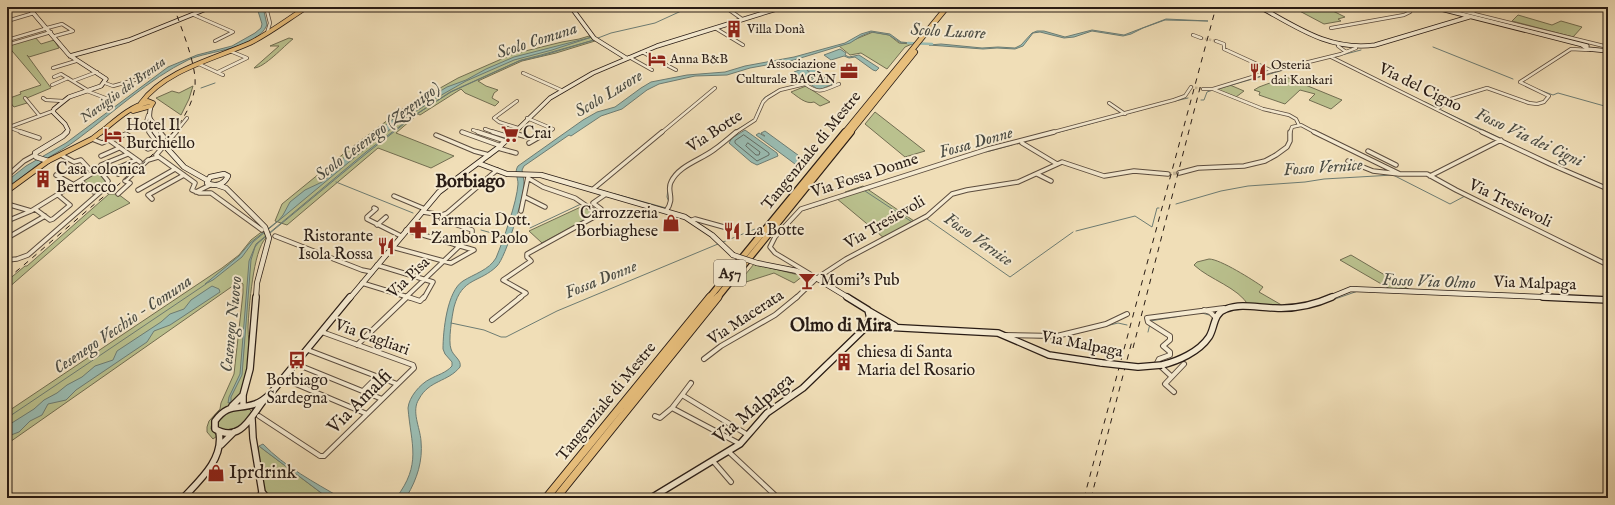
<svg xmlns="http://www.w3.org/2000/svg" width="1615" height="505" viewBox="0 0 1615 505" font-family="'IM FELL English',serif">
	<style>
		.green { fill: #bac18e; stroke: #726e52 }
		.water { fill: #9abcb2; stroke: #6d7c73 }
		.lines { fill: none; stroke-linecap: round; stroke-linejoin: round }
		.shore { stroke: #626c64; stroke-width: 1 }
		.stream { stroke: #6d7c73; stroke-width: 1 }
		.canal { stroke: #9abcb2; stroke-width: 2.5 }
		.street-tunnel-far1 { stroke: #c8b797; stroke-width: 2.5; stroke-dasharray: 2.5 1.5; stroke-linecap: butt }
		.street-tunnel { stroke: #c8b797; stroke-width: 3.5; stroke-dasharray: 3.5 1.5; stroke-linecap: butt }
		.street-far2-casing { stroke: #5b4c3e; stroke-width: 4 }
		.street-far1-casing { stroke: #5b4c3e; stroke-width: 5.5 }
		.street-casing { stroke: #5b4c3e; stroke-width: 6 }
		.secondary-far2-casing { stroke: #291c15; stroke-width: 5 }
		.secondary-far1-casing { stroke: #291c15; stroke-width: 6 }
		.secondary-casing { stroke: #291c15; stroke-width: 8 }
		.primary-far1-casing { stroke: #291c15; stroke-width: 5.5 }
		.primary-casing { stroke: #291c15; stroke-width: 6 }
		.highway-far2-casing { stroke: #291c15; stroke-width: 6 }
		.highway-far1-casing { stroke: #291c15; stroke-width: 8 }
		.highway-casing { stroke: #291c15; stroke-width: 9 }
		.street-far2 { stroke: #f5ead0; stroke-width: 2.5 }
		.street-far1 { stroke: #f5ead0; stroke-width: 3.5 }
		.street { stroke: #f5ead0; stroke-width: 4 }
		.secondary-far2 { stroke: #f5ead0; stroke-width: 3.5 }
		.secondary-far1 { stroke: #f5ead0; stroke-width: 4.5 }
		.secondary { stroke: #f5ead0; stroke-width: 5.5 }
		.primary-far1 { stroke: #e8bf7c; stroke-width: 4 }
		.primary { stroke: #e8bf7c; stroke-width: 4.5 }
		.highway-far2 { stroke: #e8bf7c; stroke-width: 4.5 }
		.highway-far1 { stroke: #e8bf7c; stroke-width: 5.5 }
		.highway { stroke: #e8bf7c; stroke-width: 7 }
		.rail { stroke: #291c15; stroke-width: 1; stroke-dasharray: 5.5 5.5; stroke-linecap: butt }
		.secondary-bridge-far1-casing { stroke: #291c15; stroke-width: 6; stroke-linecap: butt }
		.secondary-bridge-casing { stroke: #291c15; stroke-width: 8; stroke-linecap: butt }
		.secondary-bridge-far1 { stroke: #f5ead0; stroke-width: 4.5 }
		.secondary-bridge { stroke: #f5ead0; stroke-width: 5.5 }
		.labels { text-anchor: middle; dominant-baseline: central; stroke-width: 4; stroke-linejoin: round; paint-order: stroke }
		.far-poi-label { font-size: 13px; fill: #291c15; stroke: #f5ead0; text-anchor: start }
		.far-water-label { font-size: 14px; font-style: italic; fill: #4b4c44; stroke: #f5ead0 }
		.shield { fill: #f5ead0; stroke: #665a4d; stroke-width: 1 }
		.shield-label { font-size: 15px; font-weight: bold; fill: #291c15 }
		.street-label { font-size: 16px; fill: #291c15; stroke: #f5ead0 }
		.poi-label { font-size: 16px; fill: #291c15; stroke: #f5ead0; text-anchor: start }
		.water-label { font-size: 17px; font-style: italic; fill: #4b4c44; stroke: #f5ead0 }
		.quarter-label { font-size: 18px; font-weight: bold; fill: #291c15; stroke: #f5ead0 }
		.near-street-label { font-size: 19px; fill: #291c15; stroke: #f5ead0 }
		.near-poi-label { font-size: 19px; fill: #291c15; stroke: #f5ead0; text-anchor: start }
	</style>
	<rect width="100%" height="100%" fill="#f0deb7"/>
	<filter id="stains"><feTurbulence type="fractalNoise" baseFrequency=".005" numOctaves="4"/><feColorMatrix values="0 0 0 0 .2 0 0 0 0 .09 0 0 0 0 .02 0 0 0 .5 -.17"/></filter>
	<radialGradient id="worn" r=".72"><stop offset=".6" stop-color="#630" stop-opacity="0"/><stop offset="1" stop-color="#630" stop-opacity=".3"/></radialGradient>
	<!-- green -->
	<path class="green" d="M 1292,7 L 1319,7 L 1326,11 L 1331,10 L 1345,17 L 1338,19 L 1341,21 L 1324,24 Z
		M 1518,15 L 1552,25 L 1561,21 L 1582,27 L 1573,37 L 1512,21 Z
		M 873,32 L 889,35 L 899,43 L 912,44 L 905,47 L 887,69 L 861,53 L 850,55 L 839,46 Z
		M 589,36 L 595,41 L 556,53 L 522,61 L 478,81 L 486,86 L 498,90 L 494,93 L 492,98 L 499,102 L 495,106 L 465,93 L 461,89 L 420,115 L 418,114 L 396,133 L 454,156 L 431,168 L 378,148 L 287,225 L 275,221 L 282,204 L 347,151 L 401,110 L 458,78 L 513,54 L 562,42 L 579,39 Z
		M 35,37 L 41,44 L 54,40 L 59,48 L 29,57 L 27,55 L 51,88 L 27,98 L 27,103 L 14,107 L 7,99 L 21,94 L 20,92 L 41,85 L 7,45 Z
		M 289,38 L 293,39 C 284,46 264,68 254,68 L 279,46 L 270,46 Z
		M 1286,77 L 1342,100 L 1331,109 L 1309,100 L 1315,94 L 1300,90 L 1285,104 L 1259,95 L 1260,92 L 1254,90 L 1259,87 Z
		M 1230,85 L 1244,91 L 1236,97 L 1215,89 Z
		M 193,86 L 189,99 L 181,115 L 156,98 L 172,91 L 179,93 Z
		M 806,86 L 830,102 L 820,106 L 814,102 C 806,105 797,96 791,92 Z
		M 875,112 L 925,151 L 905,157 L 865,124 Z
		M 97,172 L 99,172 L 106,181 L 105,187 L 98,193 L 82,182 Z
		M 863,186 L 914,221 L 884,238 L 836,198 L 847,194 L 845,192 Z
		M 109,194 L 118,194 L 130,203 L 99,219 L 93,214 L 7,289 L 7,281 L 25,266 L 27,266 Z
		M 585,205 L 598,213 L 542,243 L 529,231 Z
		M 264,230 L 266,238 C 253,250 249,308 248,327 C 248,337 250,347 249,357 C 247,370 246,387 238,398 C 231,409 211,414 211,429 L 217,436 L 213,439 L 207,432 L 207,427 L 209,421 L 220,409 L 221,403 L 234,374 L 243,293 L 243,284 L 240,282 L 237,283 L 7,444 L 7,412 L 222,268 L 239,255 L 251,240 Z
		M 1351,255 L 1410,290 L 1390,289 L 1340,260 Z
		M 1209,259 C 1220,259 1253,280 1263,287 L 1259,292 L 1285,307 L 1249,306 C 1238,287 1210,280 1194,265 L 1197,262 Z
		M 754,264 L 803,276 L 794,283 L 774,273 L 746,282 L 740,281 Z
		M 248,408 L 252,412 L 251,419 L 231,432 L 217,428 L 217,422 L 227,411 Z
		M 259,446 L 328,498 L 269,497 L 265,492 L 257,452 Z"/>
	<!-- water -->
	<path class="water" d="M 258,7 L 263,7 L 267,25 C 256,50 209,50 188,60 C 149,79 114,112 79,138 C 68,147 55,153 43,161 C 31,169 19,180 7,189 L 7,181 L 26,166 L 66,143 L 168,67 L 197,55 L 232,46 L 255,33 L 261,28 L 262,24 L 258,11 Z
		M 1166,19 L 1208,21 L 1165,20 L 1143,28 L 1131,34 L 1123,36 L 1092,31 L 1074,37 L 1064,38 L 1040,32 L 1033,33 L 1023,46 L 1015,49 L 997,48 L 983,49 L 929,45 L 941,44 L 982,48 L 998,47 L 1015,48 L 1021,45 L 1032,33 L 1037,31 L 1044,31 L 1065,37 L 1092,30 L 1124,35 Z
		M 871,31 L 890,34 L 901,42 L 912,43 L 901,43 L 889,35 L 871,32 L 861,36 L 850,43 L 794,60 L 750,68 L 727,75 L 695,76 L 659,84 L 647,90 L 622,109 L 601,116 L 571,136 L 569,135 L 524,166 L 522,170 C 523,175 524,180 524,185 C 523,199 506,257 497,266 C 480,283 462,277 454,307 C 452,316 448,341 451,349 C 453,356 462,360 460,367 C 448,382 429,380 419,399 C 411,411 420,427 421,441 C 423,461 417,479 407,496 L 405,498 L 396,498 C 422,464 411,445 408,408 C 409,397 420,384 430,379 C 437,375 446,373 452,366 L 452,362 L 445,354 L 443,349 C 443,331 447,291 463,281 C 474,274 489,270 496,258 C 503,241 517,202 518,184 C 518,177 514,172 518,166 L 583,120 L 597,112 L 615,107 L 641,88 L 651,82 L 687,75 L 725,72 L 745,66 L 794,57 L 845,43 L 861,34 Z
		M 592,37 L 552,50 L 514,60 L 466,81 L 438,97 L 401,121 L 360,153 L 253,242 L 242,257 L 213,280 L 205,284 L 239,256 L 250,243 L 279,220 L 283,215 L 290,202 L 305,190 L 322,182 L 331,175 L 332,167 L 392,120 L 447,87 L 466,80 L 486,69 L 514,57 Z
		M 594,40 L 541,56 L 519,61 L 451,92 L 418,113 L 367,153 L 258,243 L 255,247 L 251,260 L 242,375 L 231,397 L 231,402 L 228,403 L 229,397 L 240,374 L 249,261 L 256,244 L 366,152 L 408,120 L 450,92 L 521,60 L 541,55 Z
		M 840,49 L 846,53 L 845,55 L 849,57 L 859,55 L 879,68 L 876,71 L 873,70 L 855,57 L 849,58 L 844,56 L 831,60 L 824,55 Z
		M 810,66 L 819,73 L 819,74 L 814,76 L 806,69 L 813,77 L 805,79 L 794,72 Z
		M 822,76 L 833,84 L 819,90 L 807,82 L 809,80 Z
		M 745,130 L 777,153 L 778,156 L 757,165 L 751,162 L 729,143 L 732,138 Z
		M 765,131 L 802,158 L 800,164 L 795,164 L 756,135 L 759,133 L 764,136 L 765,136 L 761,133 Z
		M 212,286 L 219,289 L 220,292 L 170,325 L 154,331 L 147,342 L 76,390 L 66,400 L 48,404 L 42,415 L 30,421 L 19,432 L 11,435 L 7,435 L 7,426 L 34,409 L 44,400 L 57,393 L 67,385 L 82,377 L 95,366 L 113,360 L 117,351 L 161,322 L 170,314 L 184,309 L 191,300 Z
		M 263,444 C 285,467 314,482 341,498 L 328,498 L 264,450 L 259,446 Z"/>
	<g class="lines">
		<!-- shore -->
		<path class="shore" d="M 744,135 L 769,153 L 769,155 L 757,161 L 735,143 L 735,141 Z
			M 748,143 L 760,152 L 759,155 L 756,155 L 746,146 Z"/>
		<!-- stream -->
		<path class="stream" d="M 598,38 L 611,33 L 655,23 L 690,7
			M 1433,47 L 1513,79
			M 1334,57 L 1361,50
			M 1305,62 L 1331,56
			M 201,88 L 215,83
			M 1218,89 L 1294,67
			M 1537,89 L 1553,95 L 1558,93 L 1608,107
			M 1201,100 L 1204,100 L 1207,92 L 1213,90
			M 1175,101 L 1188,98
			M 1425,102 L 1437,108
			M 758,110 L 764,98 L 776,91
			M 1441,110 L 1500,138
			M 736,130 L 747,124
			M 1056,133 L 1170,102
			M 1503,140 L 1547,161
			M 716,146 L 732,133
			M 986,152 L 1012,145
			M 690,162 L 708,152
			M 1581,175 L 1608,187
			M 336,182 L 413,213
			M 668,186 L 671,178
			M 668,189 L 667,197 L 669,202
			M 865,191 L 912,222
			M 615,194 L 666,208
			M 1176,204 L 1221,191 L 1248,186 L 1305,182 L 1324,179 L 1393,175 L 1450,204 L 1465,196
			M 801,211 L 827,203
			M 790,218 L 795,214
			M 927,219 L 1010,277 L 1073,232
			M 916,220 L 923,216
			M 530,228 L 581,204
			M 481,230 L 499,235
			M 1076,231 L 1135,216 L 1152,227 L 1157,208 L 1159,208
			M 723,242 L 760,227
			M 1603,261 L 1608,263
			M 1234,310 L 1245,309
			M 1278,311 L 1309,308 L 1358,291
			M 1202,313 L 1209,315
			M 1225,313 L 1229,311
			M 1150,321 L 1181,316
			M 451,323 L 484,330 L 501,337 L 506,337 L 557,311 L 718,244
			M 1148,332 L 1150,324
			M 1026,337 L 1054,339 L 1118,323 L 1127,325
			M 7,418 L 206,284"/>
		<!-- canal -->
		<path class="canal" d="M 908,43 L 932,44"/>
		<!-- street-tunnel-far1 -->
		<path class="street-tunnel-far1" d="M 1201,38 L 1216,41
			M 1191,87 L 1203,89"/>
		<!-- street-tunnel -->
		<path class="street-tunnel" d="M 1168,174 L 1179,173"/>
		<!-- street-far2 casing -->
		<g class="street-far2-casing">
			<path id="street-far2" d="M 266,7 L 270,23 L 267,33
				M 725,7 L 742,19
				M 1446,7 L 1608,47
				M 1472,12 L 1485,7
				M 194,15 L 233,32 L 215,41
				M 7,21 L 34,13
				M 47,28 L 62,24 L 73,31 L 55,36
				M 715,28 L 743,45
				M 1331,28 L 1404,15 L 1410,12 L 1413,7
				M 1193,35 L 1201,38
				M 11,39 L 48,28
				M 1216,41 L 1224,44 L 1224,49 L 1272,71
				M 7,45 L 51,32
				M 1338,46 L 1346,52
				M 642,52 L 676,70
				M 629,57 L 652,70
				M 1331,57 L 1484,133
				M 199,64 L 223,75
				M 53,68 L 76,61
				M 218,72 L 247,58 L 230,51
				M 523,73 L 561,90
				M 54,77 L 61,74 L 89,91
				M 73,81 L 97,72
				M 105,83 L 113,86 L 149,76
				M 52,85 L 68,78
				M 1203,89 L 1213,89 L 1272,71 L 1341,54 L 1356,48
				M 1213,89 L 1263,109 L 1289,115 L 1296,119 L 1299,125
				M 87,91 L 108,99
				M 25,98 L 39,115
				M 43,98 L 46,100 L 63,101
				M 517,101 L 494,118 L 499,122 L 518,128
				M 1109,103 L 1125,114
				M 1437,109 L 1451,99 L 1487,88 L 1529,103 L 1537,104 L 1544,102 L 1549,96 L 1520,82 L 1571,49 L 1589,50
				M 527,118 L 553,129 L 547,133
				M 8,127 L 24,133
				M 7,128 L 53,111
				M 485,129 L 496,133
				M 473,130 L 481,133
				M 462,132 L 464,133
				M 150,133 L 145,125 L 148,115 L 161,133
				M 175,133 L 187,118
				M 661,133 L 715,88
				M 735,133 L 755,120 L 763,102 L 767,98 L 780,90 L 805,84 C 820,95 823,90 839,84
				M 1050,133 L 1174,100 L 1185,96 L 1191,87
				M 1290,133 L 1292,127 L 1301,125 L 1316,133"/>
		</g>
		<!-- street-far1 casing -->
		<g class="street-far1-casing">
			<path id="street-far1" d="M 21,132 L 39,138
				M 149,132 L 157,143 L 154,147
				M 176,132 L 156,155 L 195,183 L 192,190 L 199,193 L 211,193 L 262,230
				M 462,132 L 501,146
				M 478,132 L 505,141
				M 493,132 L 509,137
				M 1314,132 L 1400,174 L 1427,174 L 1456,190 L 1608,265
				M 1482,132 L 1550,164 L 1608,189
				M 513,133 L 535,139
				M 436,135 L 474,151 L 489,155
				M 92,139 L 102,143 L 109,140 L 140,162
				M 109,140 L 126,134 L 148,149 L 154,147
				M 529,143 L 548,132
				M 1022,143 L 1057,164
				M 154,147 L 164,137 L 160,132
				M 498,148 L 516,153
				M 1368,151 L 1396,165
				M 61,155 L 74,162 L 81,160 L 93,173
				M 101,156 L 119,148
				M 1348,161 L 1373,171 L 1399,174
				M 1179,173 L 1198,168 L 1244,166 L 1265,161 L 1276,155 L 1287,147 L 1290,141 L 1290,132
				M 118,174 L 113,170 L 136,160
				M 1037,174 L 1051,181
				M 56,175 L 74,185
				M 7,176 L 24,161 L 35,155
				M 1430,176 L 1501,140
				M 80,181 L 94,192
				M 138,190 L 175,169
				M 592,190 L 662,132
				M 196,192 L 210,185
				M 118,194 L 130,183 L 125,181 L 148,160 L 158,157
				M 394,196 L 425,209
				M 525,197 L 545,207
				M 152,199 L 148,195 L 184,175
				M 7,204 L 31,211
				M 374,208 L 376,209 L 367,217 L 367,219 L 401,236
				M 35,209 L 50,220 L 53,219 L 70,205 L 58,195
				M 601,209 L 593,203 L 606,194
				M 521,211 L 528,177
				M 666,211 C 676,198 666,191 671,182 C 679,165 701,160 715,149 C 722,144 729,138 736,132
				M 423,212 L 442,215 L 447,213 L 497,170
				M 692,220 L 695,219 L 731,229
				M 7,221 L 31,211 L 99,169 L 101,165 L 128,154
				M 377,225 L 386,217
				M 275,236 L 362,270 L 372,272
				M 7,238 L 45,216
				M 392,247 L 451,263 L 474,250 L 406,230
				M 7,260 L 17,259 L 28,255 L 104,189 L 108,181 L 99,170
				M 377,265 L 433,282 L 424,298
				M 810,276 L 810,274 L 775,253 L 770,247 L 775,237 L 801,209 L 988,149 L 1054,132
				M 362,283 L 411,298
				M 405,298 L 472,234 L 472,230 L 446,221 L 442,215
				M 519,298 L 526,293 L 503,280 L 531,261 L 527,257 L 527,254 L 594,217 L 597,213 L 575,198 L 543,187 L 528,178
				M 796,298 L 817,278 L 846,259 L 927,216 L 952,194 L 967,190 L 1018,182 L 1062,162 L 1104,176 L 1134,171 L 1168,174"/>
		</g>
		<!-- street casing -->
		<g class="street-casing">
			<path id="street" d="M 408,297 L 420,301 L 424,297
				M 1204,310 L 1210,312 L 1216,318
				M 492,320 L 521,297
				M 1004,335 L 1057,336 L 1106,324 L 1127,314
				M 357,345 L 407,297
				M 308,350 L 397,384
				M 704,359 L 721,346 L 775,315 L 797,297
				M 296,364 L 382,399
				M 1171,376 L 1157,363 L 1159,359 L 1170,355 L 1170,352 L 1163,346 L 1170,340 L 1170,336 L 1148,322 L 1147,318 L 1224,308
				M 284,379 L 367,414
				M 691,383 L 682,395 L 748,435
				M 363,391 L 377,377
				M 1174,392 L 1165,384 L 1184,364
				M 672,408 L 682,395
				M 259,416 L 320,456 L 324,456 L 414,368 L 413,365 L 322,332
				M 655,416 L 660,418 L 672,408 L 740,444
				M 729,452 L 778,498
				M 713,461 L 731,482"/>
		</g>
		<!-- secondary-far2 casing -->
		<g class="secondary-far2-casing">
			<path id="secondary-far2" d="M 28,7 L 69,55 L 106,79 L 101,86 L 69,97 L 54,109 L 53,112 L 65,124 L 68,130 L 66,133
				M 571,7 L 594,38 L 626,58
				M 1260,7 C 1298,28 1330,51 1375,45 L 1469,17
				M 1433,7 L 1587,46
				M 1582,45 L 1588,49 L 1608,51
				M 70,56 L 129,40 L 211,7
				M 151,106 C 148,116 149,124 156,133
				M 514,133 L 550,98 L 593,73 L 657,46 L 783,7"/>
		</g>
		<!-- secondary-far1 casing -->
		<g class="secondary-far1-casing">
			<path id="secondary-far1" d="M 155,132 L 161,140
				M 165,146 L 184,167 L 207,180
				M 48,161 L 36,157 L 35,153 L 63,136 L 67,132
				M 478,163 L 507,174 L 541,175 L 685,217 L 712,235 L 733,255
				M 224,174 L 228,176 C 224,185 215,187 207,183 L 210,177 Z
				M 217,185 L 226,188 L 265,227 L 269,238 L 257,283 L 256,298
				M 757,263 L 797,271 L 816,278 L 849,298
				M 350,298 L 439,192 L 498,148 L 515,132
				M 1329,298 L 1351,289 L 1566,298"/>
		</g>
		<!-- secondary casing -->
		<g class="secondary-casing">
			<path id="secondary" d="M 847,297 L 868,310 L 870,319
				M 1543,297 L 1608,300
				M 869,311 L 895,326
				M 870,319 L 882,326
				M 864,329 L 884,327 L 998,333 L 1049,355 L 1102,363
				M 1162,365 C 1178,361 1199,352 1209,337 C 1215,328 1213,313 1226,309 C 1241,303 1259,308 1275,308 C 1294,309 1314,305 1332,297
				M 265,399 C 252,414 241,444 215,429 L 215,421 C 228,403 237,410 255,404 C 261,402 266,398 271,393 L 350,297
				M 243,405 L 243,395 L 250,369 L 256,297
				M 232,406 L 243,395
				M 252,419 L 253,438 L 262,492 L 260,498
				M 221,445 L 234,432
				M 262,492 L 267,498
				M 183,498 C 200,480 224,459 219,432
				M 651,498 L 740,444 L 767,413 L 803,388 L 864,329 L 870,319"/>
		</g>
		<!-- primary-far1 casing -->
		<g class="primary-far1-casing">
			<path id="primary-far1" d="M 141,103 C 165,70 214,59 250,43 C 270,33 288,19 307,7
				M 133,111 L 151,106 L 153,103 L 148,101
				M 100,133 C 115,121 130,106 149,102"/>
		</g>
		<!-- primary casing -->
		<g class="primary-casing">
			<path id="primary" d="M 7,191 L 48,161 L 92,139 L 101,132"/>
		</g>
		<!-- highway-far2 casing -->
		<g class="highway-far2-casing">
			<path id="highway-far2" d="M 844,133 L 947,7
				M 850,133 L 915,52"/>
		</g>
		<!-- highway-far1 casing -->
		<g class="highway-far1-casing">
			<path id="highway-far1" d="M 709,298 L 845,132
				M 717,298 L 851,132"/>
		</g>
		<!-- highway casing -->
		<g class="highway-casing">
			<path id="highway" d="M 546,498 L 710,297
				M 556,498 L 718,297"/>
		</g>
		<!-- street-far2 -->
		<use href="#street-far2" class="street-far2"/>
		<!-- street-far1 -->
		<use href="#street-far1" class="street-far1"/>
		<!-- street -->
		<use href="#street" class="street"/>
		<!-- secondary-far2 -->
		<use href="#secondary-far2" class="secondary-far2"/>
		<!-- secondary-far1 -->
		<use href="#secondary-far1" class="secondary-far1"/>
		<!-- secondary -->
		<use href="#secondary" class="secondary"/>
		<!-- primary-far1 -->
		<use href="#primary-far1" class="primary-far1"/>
		<!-- primary -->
		<use href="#primary" class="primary"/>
		<!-- highway-far2 -->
		<use href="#highway-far2" class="highway-far2"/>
		<!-- highway-far1 -->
		<use href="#highway-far1" class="highway-far1"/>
		<!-- highway -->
		<use href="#highway" class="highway"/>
		<!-- rail -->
		<path class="rail" d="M 7,279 C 35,256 62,232 90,208 C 124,179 190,133 195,86 C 197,65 181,28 174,7
			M 1133,348 L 1201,84
			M 1084,498 L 1216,7
			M 1091,498 L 1132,341"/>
		<!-- secondary-bridge-far1 casing -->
		<g class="secondary-bridge-far1-casing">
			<path id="secondary-bridge-far1" d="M 733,255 L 757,263"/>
		</g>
		<!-- secondary-bridge casing -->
		<g class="secondary-bridge-casing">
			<path id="secondary-bridge" d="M 1102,363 L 1138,367 L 1162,365"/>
		</g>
		<!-- secondary-bridge-far1 -->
		<use href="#secondary-bridge-far1" class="secondary-bridge-far1"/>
		<!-- secondary-bridge -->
		<use href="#secondary-bridge" class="secondary-bridge"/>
	</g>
	<!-- icons -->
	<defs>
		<g id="building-bare" transform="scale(1.38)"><path d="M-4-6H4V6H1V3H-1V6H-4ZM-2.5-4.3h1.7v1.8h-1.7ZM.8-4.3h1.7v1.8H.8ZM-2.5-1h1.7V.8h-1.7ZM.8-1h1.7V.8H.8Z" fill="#8f2418" stroke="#f5ead0" stroke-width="2.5" paint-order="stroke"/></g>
		<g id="hotel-bare" transform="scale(1.38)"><path d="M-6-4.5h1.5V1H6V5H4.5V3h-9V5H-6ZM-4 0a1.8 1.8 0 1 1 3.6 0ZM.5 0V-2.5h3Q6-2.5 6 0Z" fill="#8f2418" stroke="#f5ead0" stroke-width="2.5" paint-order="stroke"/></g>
		<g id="office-bare" transform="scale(1.38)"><path d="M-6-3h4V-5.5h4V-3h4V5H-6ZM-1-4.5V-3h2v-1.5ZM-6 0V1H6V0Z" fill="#8f2418" stroke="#f5ead0" stroke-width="2.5" paint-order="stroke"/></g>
		<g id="restaurant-bare" transform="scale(1.38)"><path d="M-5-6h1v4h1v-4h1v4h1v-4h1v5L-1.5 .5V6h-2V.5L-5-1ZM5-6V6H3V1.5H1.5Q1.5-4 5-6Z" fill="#8f2418" stroke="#f5ead0" stroke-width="2.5" paint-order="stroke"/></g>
		<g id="supermarket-bare" transform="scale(1.38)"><path d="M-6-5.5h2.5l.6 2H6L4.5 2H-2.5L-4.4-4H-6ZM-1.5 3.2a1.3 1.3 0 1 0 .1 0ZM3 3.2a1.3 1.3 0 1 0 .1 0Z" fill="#8f2418" stroke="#f5ead0" stroke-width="2.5" paint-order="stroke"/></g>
		<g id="shop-bare" transform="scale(1.38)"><path d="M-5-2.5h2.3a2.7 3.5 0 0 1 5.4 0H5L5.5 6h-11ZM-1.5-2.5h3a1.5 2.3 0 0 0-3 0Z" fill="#8f2418" stroke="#f5ead0" stroke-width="2.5" paint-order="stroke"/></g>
		<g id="pharmacy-bare" transform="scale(1.38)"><path d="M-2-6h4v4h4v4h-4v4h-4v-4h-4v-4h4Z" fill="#8f2418" stroke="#f5ead0" stroke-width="2.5" paint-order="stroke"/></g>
		<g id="bar-bare" transform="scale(1.38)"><path d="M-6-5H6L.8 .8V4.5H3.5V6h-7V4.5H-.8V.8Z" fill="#8f2418" stroke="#f5ead0" stroke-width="2.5" paint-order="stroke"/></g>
		<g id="bus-bare" transform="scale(1.38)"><path d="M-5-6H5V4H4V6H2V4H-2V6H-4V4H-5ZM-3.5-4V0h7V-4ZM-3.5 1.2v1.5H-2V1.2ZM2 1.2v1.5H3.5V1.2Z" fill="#8f2418" stroke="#f5ead0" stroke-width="2.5" paint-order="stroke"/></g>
	</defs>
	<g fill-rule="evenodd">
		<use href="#building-bare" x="734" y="29"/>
		<use href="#hotel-bare" x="657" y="59"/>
		<use href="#office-bare" x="849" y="71"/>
		<use href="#restaurant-bare" x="1258" y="72"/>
		<use href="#supermarket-bare" x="510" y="134"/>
		<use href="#hotel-bare" x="113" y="135"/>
		<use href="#building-bare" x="43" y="179"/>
		<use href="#shop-bare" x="671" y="223"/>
		<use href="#pharmacy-bare" x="418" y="230"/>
		<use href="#restaurant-bare" x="732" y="231"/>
		<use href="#restaurant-bare" x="386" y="246"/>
		<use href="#bar-bare" x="807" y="281"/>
		<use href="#bus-bare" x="297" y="360"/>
		<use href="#building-bare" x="844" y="362"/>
		<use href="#shop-bare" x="216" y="473"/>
	</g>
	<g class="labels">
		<!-- far-poi labels -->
		<g class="far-poi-label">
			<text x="747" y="29">Villa Donà</text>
			<text x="670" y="59">Anna B&amp;B</text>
			<text x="836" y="64" text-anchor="end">Associazione<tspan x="836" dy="15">Culturale BACÀN</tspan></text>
			<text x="1271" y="65">Osteria<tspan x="1271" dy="15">dai Kankari</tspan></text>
		</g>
		<!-- far-water labels -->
		<g class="far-water-label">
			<text transform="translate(123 90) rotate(-36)">Naviglio del Brenta</text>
		</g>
		<!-- shield labels -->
		<rect class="shield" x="714" y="260" width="32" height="26" rx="3"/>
		<g class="shield-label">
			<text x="730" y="273">A57</text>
		</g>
		<!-- street labels -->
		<g class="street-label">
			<text transform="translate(1420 88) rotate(26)">Via del Cigno</text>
			<text transform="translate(715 132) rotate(-33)">Via Botte</text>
			<text transform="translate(812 151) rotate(-51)">Tangenziale di Mestre</text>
			<text transform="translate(865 176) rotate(-18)">Via Fossa Donne</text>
			<text transform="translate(1510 204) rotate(26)">Via Tresievoli</text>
			<text transform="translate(885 223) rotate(-30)">Via Tresievoli</text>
			<text transform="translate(409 278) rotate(-44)">Via Pisa</text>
			<text transform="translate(1535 284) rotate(2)">Via Malpaga</text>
			<text transform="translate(746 318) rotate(-33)">Via Macerata</text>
			<text transform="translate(372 338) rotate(20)">Via Cagliari</text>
			<text transform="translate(1082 345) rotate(11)">Via Malpaga</text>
			<text transform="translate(607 402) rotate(-51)">Tangenziale di Mestre</text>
		</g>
		<!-- poi labels -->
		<g class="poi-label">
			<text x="126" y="126">Hotel Il<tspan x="126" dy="18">Burchiello</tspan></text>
			<text x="523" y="134">Crai</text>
			<text x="56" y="170">Casa colonica<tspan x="56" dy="18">Bertocco</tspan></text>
			<text x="658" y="214" text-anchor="end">Carrozzeria<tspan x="658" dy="18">Borbiaghese</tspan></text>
			<text x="431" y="221">Farmacia Dott.<tspan x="431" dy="18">Zambon Paolo</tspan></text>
			<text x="745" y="231">La Botte</text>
			<text x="373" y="237" text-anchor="end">Ristorante<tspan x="373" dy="18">Isola Rossa</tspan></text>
			<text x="820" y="281">Momi's Pub</text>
			<text x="857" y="353">chiesa di Santa<tspan x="857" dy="18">Maria del Rosario</tspan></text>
			<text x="297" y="381" text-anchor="middle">Borbiago<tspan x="297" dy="18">Sardegna</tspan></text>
		</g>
		<!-- water labels -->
		<g class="water-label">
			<text transform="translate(948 32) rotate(3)">Scolo Lusore</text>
			<text transform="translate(537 41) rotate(-18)">Scolo Comuna</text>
			<text transform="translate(609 94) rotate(-31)">Scolo Lusore</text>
			<text transform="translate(378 132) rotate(-37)">Scolo Cesenego (Zezenigo)</text>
			<text transform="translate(1529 138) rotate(25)">Fosso Via dei Cigni</text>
			<text transform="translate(976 143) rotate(-16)">Fossa Donne</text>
			<text transform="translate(1323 168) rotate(-4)">Fosso Vernice</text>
			<text transform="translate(978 240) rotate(35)">Fosso Vernice</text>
			<text transform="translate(601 280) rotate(-22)">Fossa Donne</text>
			<text transform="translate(1429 282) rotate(2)">Fosso Via Olmo</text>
			<text transform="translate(232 324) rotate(-84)">Cesenego Nuovo</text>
			<text transform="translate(123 325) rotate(-34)">Cesenego Vecchio - Comuna</text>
		</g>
		<!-- quarter labels -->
		<g class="quarter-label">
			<text x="470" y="182">Borbiago</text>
			<text x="841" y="326">Olmo di Mira</text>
		</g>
		<!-- near-street labels -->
		<g class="near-street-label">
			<text transform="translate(360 402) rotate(-45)">Via Amalfi</text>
			<text transform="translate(754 409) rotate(-40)">Via Malpaga</text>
		</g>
		<!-- near-poi labels -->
		<g class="near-poi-label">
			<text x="229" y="473">Iprdrink</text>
		</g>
	</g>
	<!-- margin -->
	<rect width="1615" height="505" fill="none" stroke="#f0deb7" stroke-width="24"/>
	<rect x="8" y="8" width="1599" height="489" fill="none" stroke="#291c15" stroke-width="2"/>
	<rect x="12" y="12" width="1591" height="481" fill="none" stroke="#291c15"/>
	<rect width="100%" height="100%" filter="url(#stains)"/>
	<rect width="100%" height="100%" fill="url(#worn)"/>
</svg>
